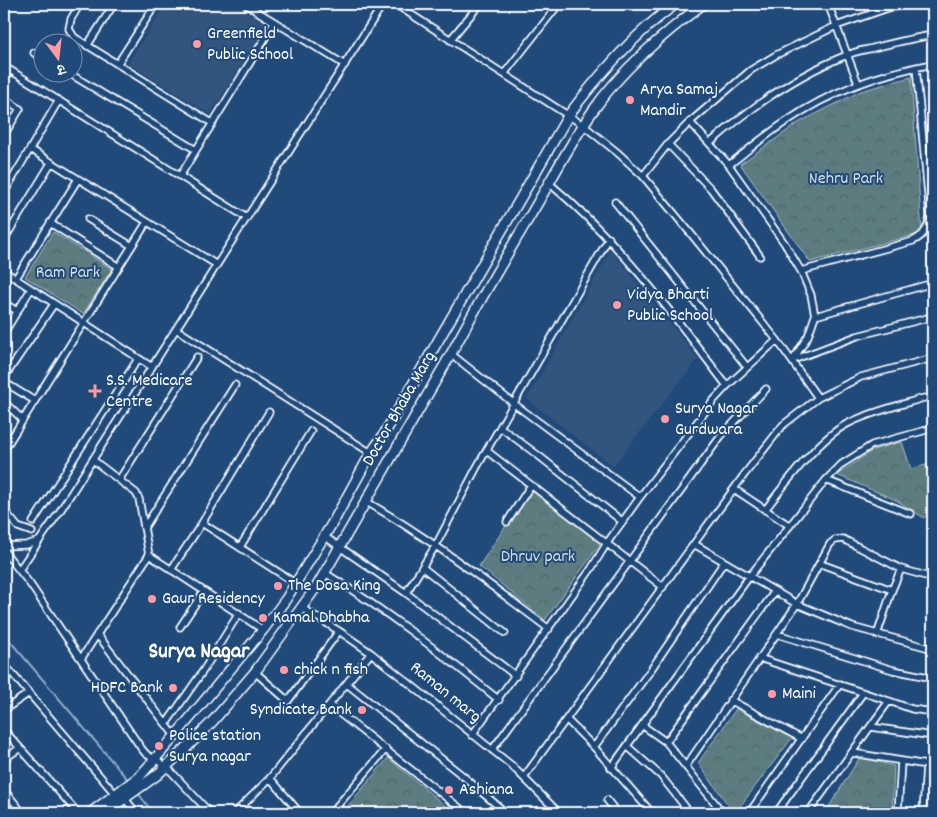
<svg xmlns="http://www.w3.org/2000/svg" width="937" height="817" viewBox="0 0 937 817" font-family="Dekko,'Playpen Sans Deva',sans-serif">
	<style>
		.built { fill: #33547e }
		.park { fill: url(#park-crowns); stroke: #aebec0 }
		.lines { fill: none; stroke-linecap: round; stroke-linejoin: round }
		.stream { stroke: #92aeca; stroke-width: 2 }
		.street-casing { stroke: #fff; stroke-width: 9 }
		.secondary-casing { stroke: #fff; stroke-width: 12 }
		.street { stroke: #1f4a7a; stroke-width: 5.5 }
		.secondary { stroke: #1f4a7a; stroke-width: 9 }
		.poi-dot { fill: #ff9aa2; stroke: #1f4a7a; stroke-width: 2 }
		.labels { text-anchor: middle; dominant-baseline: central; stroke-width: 4; stroke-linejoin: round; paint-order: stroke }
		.poi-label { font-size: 18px; fill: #fff; stroke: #1f4a7a; text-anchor: start }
		.park-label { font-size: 18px; fill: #d6dedf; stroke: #1f4a7a }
		.street-label { font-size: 18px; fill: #fff; stroke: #1f4a7a }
		.district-label { font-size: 22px; font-weight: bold; fill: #fff; stroke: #1f4a7a }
	</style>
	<defs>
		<pattern id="park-crowns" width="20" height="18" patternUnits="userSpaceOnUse" patternTransform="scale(1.25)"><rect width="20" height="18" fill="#5c7c80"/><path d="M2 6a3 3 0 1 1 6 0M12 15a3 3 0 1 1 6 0" fill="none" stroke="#546466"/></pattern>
	</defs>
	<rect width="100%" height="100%" fill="#1f4a7a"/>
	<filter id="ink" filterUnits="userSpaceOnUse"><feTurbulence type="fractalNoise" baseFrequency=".02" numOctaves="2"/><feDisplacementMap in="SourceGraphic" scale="10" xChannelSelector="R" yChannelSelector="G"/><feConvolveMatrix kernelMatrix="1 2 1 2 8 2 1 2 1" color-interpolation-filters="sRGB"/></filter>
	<g filter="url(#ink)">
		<!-- built -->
		<path class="built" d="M 166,4 L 234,4 L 267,24 L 210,114 L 128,63 Z
			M 611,250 L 698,359 L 613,466 L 527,399 Z"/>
		<!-- park -->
		<path class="park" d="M 911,77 L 922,233 L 810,262 L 740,164 L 798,123 L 861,91 Z
			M 53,232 L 112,269 L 83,314 L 25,277 Z
			M 933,256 L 933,329 L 927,258 Z
			M 902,442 L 911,469 L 933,463 L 933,510 L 924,518 L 896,500 L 837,475 L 873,450 Z
			M 531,488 L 601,543 L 545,620 L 479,566 Z
			M 736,709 L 792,738 L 735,813 L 734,813 L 698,763 Z
			M 860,757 L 894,766 L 892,813 L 825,813 Z
			M 388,758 L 454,813 L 342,813 Z"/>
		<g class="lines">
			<!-- stream -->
			<path class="stream" d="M 4,634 L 129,781
				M 138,793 L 153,813"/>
			<!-- street casing -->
			<g class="street-casing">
				<path id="street" d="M 80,4 L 71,19 L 69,29 L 74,37 L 212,123
					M 245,4 L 345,65
					M 395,4 L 583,125 L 618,153 L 643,176 L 692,235 L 777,340 L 818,398
					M 828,4 L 858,83
					M 450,40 L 480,4
					M 87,46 L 114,4
					M 34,53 L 42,58
					M 118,63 L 156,4
					M 67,72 L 196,150
					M 504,74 L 559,4
					M 4,81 L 10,70 L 247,218
					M 4,98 L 20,109 L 4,135
					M 690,122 L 729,165 L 785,244 L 801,271 L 811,295 L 815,316 L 808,336 L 793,360
					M 710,143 C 751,107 796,75 847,55 C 856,51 865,50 873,48 C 893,43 913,38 933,35
					M 668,144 L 711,189 L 760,256
					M 30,149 L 217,265
					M 729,165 C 748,150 767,134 787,121 C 831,91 881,73 933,64
					M 180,176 L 275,22
					M 643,176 L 668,144 L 690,122 L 751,70 L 776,55 L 836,26 L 888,8 L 910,4
					M 549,183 C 619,241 673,314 727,386
					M 4,193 L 59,100
					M 615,202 L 747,367
					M 88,219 L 132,246
					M 50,223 L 119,267
					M 4,240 L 51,163
					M 4,271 L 152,367
					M 801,271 L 913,241 C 925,235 928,228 930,216 L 916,67
					M 16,278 L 78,179
					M 4,303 L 17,311
					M 815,316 L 926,285
					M 176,329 L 371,453
					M 4,333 L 31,289
					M 451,354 L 513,403 L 640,497
					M 793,360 L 857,336 L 931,317
					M 4,378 L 54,304
					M 4,382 L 35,401
					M 4,402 L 23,420
					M 500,427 L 539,456 L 623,522
					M 4,450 L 147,222
					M 487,451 L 663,587
					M 119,480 L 197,357
					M 826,480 L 911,514
					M 734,489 L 790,526
					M 365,501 C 430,538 489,584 549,629
					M 4,510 L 18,527 L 32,532
					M 765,510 C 785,484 821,435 851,422 C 874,411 900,405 924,398
					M 33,522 L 138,359
					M 507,522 L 531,485
					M 202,523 L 295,583
					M 144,528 L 235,385
					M 324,536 L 406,593 L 516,676
					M 694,544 L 797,604 L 852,627 L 933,649
					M 4,546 L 26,545 L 39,541
					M 240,547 L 311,431
					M 4,551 L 30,584 L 141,748 L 146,754 L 166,766 L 210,813
					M 149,555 L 263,630
					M 821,564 L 892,590
					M 422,567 L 505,633
					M 19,570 L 60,511 L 383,4
					M 171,570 L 202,523 L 269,412
					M 325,573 C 387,611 442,654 499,700
					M 406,593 L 436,545 L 477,467 L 609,238
					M 302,608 L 339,631 L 371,653 L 435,704 L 511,765 L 559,813
					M 180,627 L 204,591
					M 97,634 L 175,736
					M 777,634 L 893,670 L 933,678
					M 877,635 L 892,590 L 901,569
					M 759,658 L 889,701 L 912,709 L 933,712
					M 81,659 L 149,555 L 139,499 L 136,493 L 93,460
					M 4,664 L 116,795
					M 255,672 L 288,701 L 339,631
					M 347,684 L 463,776 L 506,813
					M 730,700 L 802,739
					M 329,705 L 466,813
					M 4,710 L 29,693
					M 567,720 L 594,747 L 652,813
					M 166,724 L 203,671 L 239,613
					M 642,725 L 666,742 L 723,813
					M 871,727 L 933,736
					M 4,730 L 78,813
					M 472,735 L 591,569 L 607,543 L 640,497 L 714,400 L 727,386 L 777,340
					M 666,742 L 775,591
					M 627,746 L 661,776 L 690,813
					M 594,747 L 650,671 L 724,562
					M 492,750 L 721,436 L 766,389
					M 853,753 L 933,766
					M 4,759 L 20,748
					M 686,766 L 797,604 L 830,544 L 835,540 L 843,539 L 901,569 L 933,578
					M 611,768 L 749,577 L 826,480 L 842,464 L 872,445 L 930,429
					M 524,777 L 744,475 L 783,425 L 818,398 L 861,377 L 933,358
					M 270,778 L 300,813
					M 4,790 L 23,813
					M 123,796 L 136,813
					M 607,800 L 617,813
					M 235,813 L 270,778 L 371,653
					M 331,813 L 386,749
					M 749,813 L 840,684
					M 776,813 L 863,693
					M 808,813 L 889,701
					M 898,813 L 901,761
					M 923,813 L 926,765"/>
			</g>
			<!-- secondary casing -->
			<g class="secondary-casing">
				<path id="secondary" d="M 90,813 L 140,776 L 175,736 L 263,630 L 286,599 L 336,517 L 371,453 L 383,436 L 568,116 C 596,78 638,30 676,4
					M 104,813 L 157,775 L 184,750 L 212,722 L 255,672 L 317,586 L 451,354 C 476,307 503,261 530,216 C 551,181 569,145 592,112 C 621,70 662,35 703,4"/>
			</g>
			<!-- street -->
			<use href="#street" class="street"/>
			<!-- secondary -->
			<use href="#secondary" class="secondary"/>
		</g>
	</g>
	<!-- markers -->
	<g class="poi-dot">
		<circle cx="197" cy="44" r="5"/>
		<circle cx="630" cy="100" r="5"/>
		<circle cx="617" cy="305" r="5"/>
		<path d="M92.5 383.5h5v5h5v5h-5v5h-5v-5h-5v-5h5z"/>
		<circle cx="665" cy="419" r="5"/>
		<circle cx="278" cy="586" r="5"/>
		<circle cx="152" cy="599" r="5"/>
		<circle cx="263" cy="618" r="5"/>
		<circle cx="284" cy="670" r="5"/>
		<circle cx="173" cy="688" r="5"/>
		<circle cx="772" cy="694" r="5"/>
		<circle cx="362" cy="710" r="5"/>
		<circle cx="159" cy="746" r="5"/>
		<circle cx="449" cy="790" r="5"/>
	</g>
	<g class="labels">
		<!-- poi labels -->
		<g class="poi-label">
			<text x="207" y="34">Greenfield<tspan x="207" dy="21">Public School</tspan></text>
			<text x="640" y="90">Arya Samaj<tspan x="640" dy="21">Mandir</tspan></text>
			<text x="627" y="295">Vidya Bharti<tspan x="627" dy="21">Public School</tspan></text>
			<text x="106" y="381">S.S. Medicare<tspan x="106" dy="21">Centre</tspan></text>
			<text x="675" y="409">Surya Nagar<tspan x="675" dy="21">Gurdwara</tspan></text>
			<text x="288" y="586">The Dosa King</text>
			<text x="162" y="599">Gaur Residency</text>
			<text x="273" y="618">Kamal Dhabha</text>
			<text x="294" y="670">chick n fish</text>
			<text x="163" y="688" text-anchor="end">HDFC Bank</text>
			<text x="782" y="694">Maini</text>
			<text x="352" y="710" text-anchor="end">Syndicate Bank</text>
			<text x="169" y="736">Police station<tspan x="169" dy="21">Surya nagar</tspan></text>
			<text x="459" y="790">Ashiana</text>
		</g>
		<!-- park labels -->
		<g class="park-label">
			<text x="846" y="179">Nehru Park</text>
			<text x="68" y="273">Ram Park</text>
			<text x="538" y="557">Dhruv park</text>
		</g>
		<!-- street labels -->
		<g class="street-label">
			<text transform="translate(400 409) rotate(-60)">Doctor Bhaba Marg</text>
			<text transform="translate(445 693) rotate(39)">Raman marg</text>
		</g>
		<!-- district labels -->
		<g class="district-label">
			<text x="199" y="652">Surya Nagar</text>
		</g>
	</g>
	<!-- margin -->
	<rect width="937" height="817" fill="none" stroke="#1f4a7a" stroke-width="20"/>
	<rect x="10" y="10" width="917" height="797" fill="none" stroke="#fff" stroke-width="2" filter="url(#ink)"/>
	<!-- north arrow -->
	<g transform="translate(58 58) rotate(165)"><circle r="24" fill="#1f4a7a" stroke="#7992af"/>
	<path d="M0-4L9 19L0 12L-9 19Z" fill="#ff9aa2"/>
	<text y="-8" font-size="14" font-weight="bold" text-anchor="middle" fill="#ffffff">उ</text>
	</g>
</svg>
